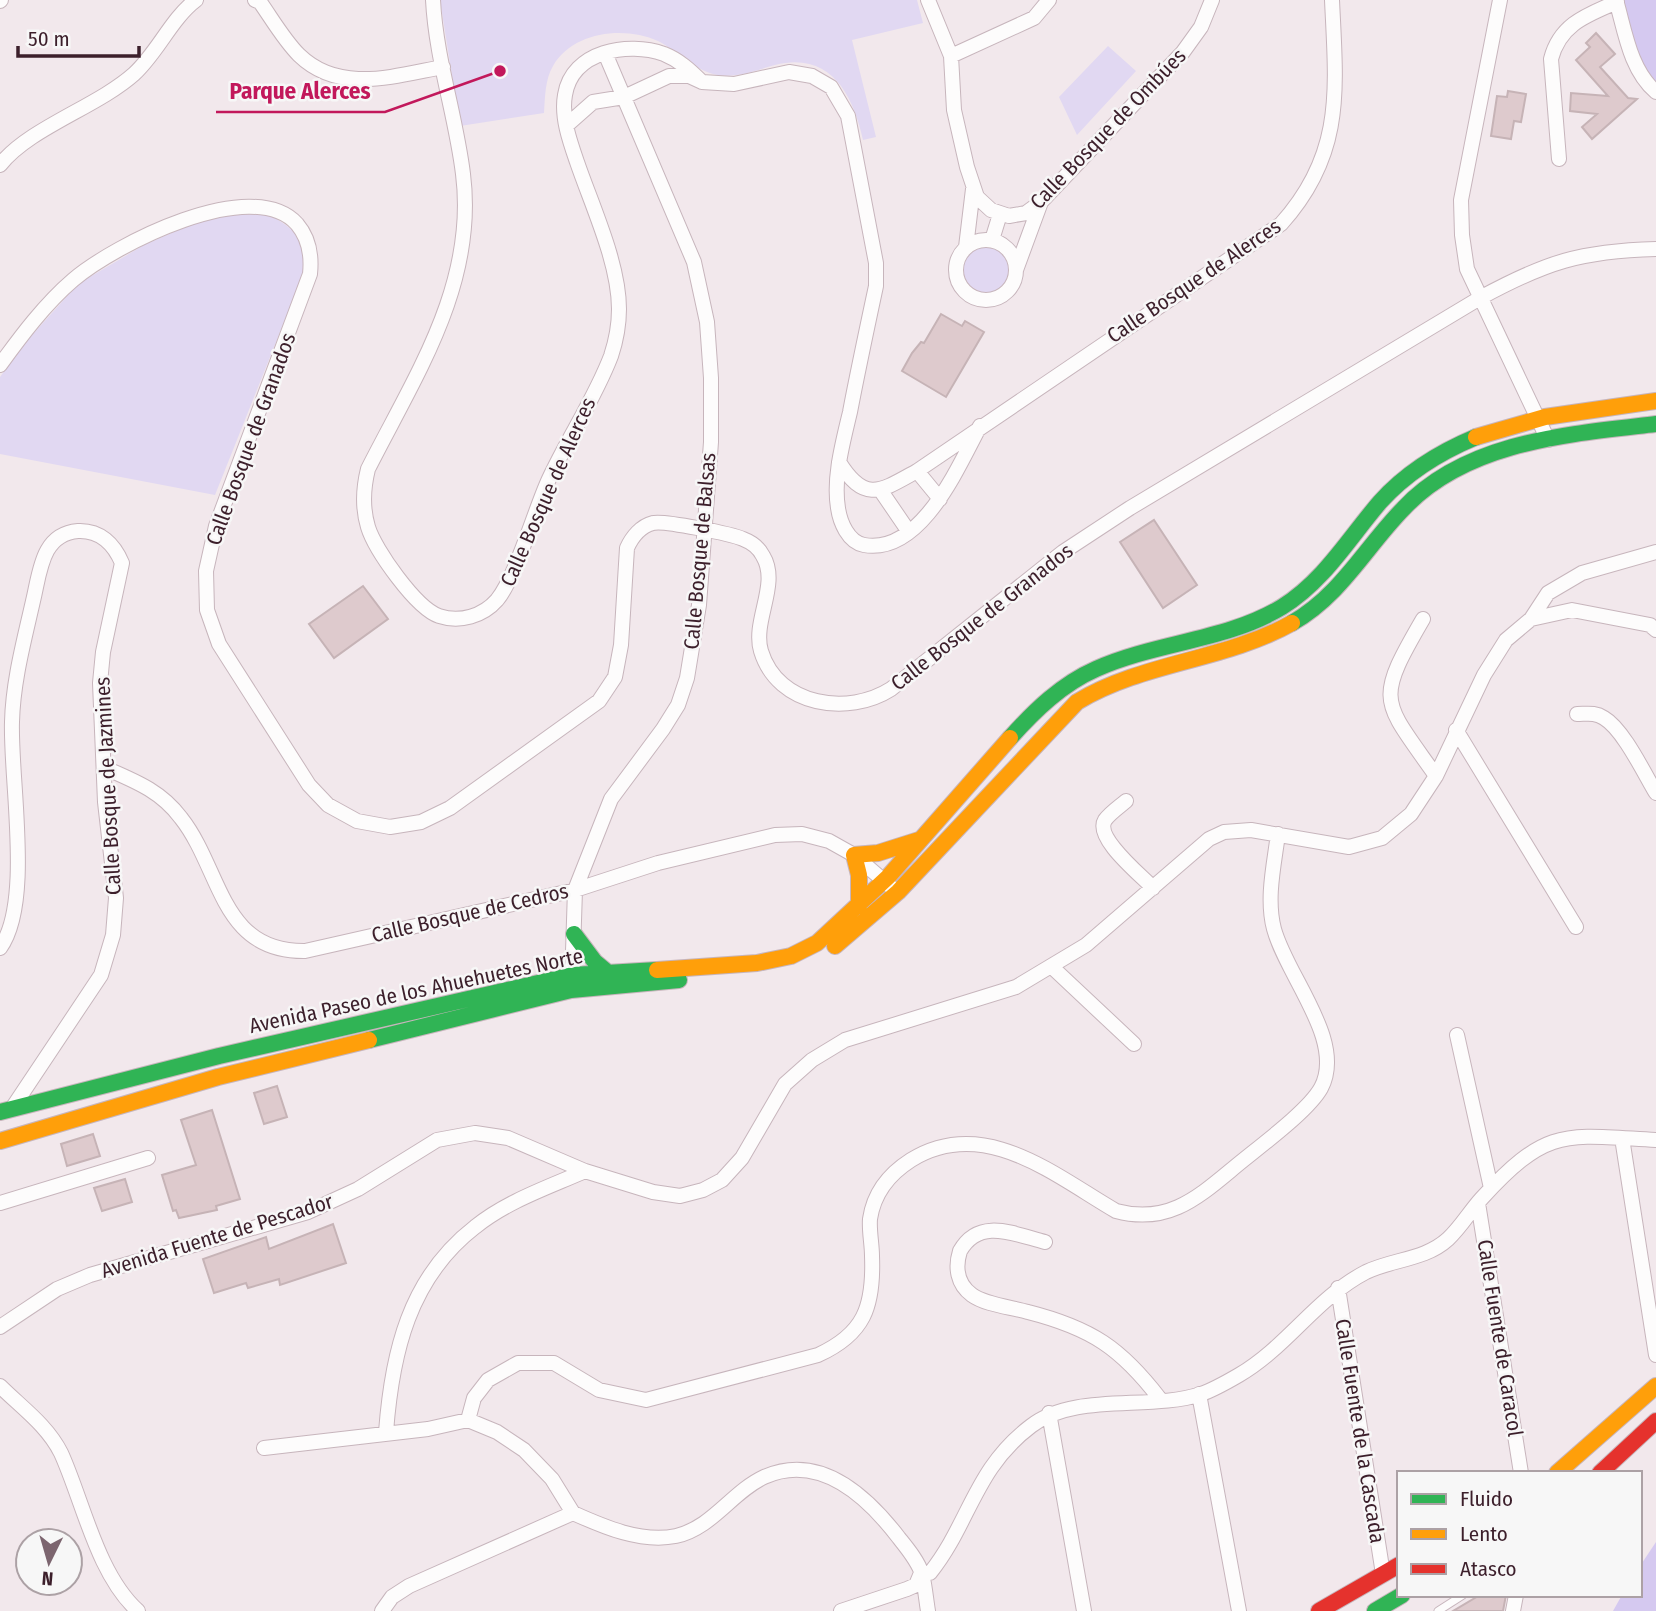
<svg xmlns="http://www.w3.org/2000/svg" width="1656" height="1611" viewBox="0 0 1656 1611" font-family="'Fira Sans Condensed',sans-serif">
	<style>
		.green { fill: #e1d8f2 }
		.forest { fill: #d5c9f0 }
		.building { fill: #decacd; stroke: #c6b3b6; stroke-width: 2 }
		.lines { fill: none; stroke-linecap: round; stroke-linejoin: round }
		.lane-casing { stroke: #c7b5bc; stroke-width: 9 }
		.street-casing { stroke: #c7b5bc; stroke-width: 16 }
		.fast-casing { stroke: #c7b5bc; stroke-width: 18 }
		.slow-casing { stroke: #c7b5bc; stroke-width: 18 }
		.jam-casing { stroke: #c7b5bc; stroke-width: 18 }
		.lane { stroke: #fdfcfc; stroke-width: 7 }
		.street { stroke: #fdfcfc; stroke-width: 14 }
		.fast { stroke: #30b455; stroke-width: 16 }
		.slow { stroke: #ff9f0a; stroke-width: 16 }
		.jam { stroke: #e5322d; stroke-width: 16 }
		.labels { text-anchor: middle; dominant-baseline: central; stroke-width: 5; stroke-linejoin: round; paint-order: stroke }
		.street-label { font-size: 21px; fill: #3c1f2b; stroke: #f7f7f7 }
		.leader { fill: none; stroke: #c2185b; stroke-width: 2.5 }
		.callout-dot { fill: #c2185b; stroke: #f7f7f7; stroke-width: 2.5 }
		.callout-label { font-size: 23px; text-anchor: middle; font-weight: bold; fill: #c2185b; stroke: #f7f7f7; stroke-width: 5; stroke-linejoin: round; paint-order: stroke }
	</style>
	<rect width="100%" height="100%" fill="#f2e8ec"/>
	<!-- green -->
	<path class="green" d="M 440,0 L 917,0 L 923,23 L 852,40 L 876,137 L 863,140 C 853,94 830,51 775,65 C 756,70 738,78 718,75 C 696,72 678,51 658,41 C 625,26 573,31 553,66 C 545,79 545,98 544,113 L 460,126 Z
		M 1108,46 L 1136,71 L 1077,135 L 1059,97 Z
		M 262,211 C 294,228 304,234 304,272 L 215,495 L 0,454 L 0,377 L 24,344 L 78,284 L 144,245 L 192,224 L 217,217 Z
		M961 270a25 25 0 1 1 50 0a25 25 0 1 1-50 0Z"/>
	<!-- forest -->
	<path class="forest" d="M 1623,0 L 1656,0 L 1656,84 L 1640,60 Z
		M 1656,1542 L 1656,1611 L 1613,1611 L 1622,1595 L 1640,1595 L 1640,1566 Z"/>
	<!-- building -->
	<path class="building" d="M 1596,33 L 1615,54 L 1600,67 L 1628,98 L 1637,99 L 1592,139 L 1582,127 L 1597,114 L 1570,111 L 1571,93 L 1608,96 L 1576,60 L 1590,47 L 1586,43 Z
		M 1508,91 L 1526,94 L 1521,122 L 1514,121 L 1511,139 L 1491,136 L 1497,96 L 1507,97 Z
		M 941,314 L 962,326 L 965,321 L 984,332 L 946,397 L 902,371 L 912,353 L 921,342 L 924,343 Z
		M 1154,520 L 1197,585 L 1163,608 L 1120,542 Z
		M 363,586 L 388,619 L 334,658 L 309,624 Z
		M 277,1086 L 287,1117 L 264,1124 L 254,1093 Z
		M 212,1110 L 240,1199 L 216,1206 L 217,1210 L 179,1218 L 176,1210 L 173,1211 L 162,1175 L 196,1165 L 181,1120 Z
		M 93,1134 L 100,1156 L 67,1166 L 61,1144 Z
		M 125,1179 L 132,1202 L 102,1211 L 94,1188 Z
		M 333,1224 L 346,1263 L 280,1285 L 279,1279 L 248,1288 L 246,1283 L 214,1293 L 203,1259 L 266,1237 L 269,1249 Z
		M 1480,1595 L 1506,1595 L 1503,1611 L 1453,1611 Z"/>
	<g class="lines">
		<!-- lane casing -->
		<g class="lane-casing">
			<path id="lane" d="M 1438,1611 L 1463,1595"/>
		</g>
		<!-- street casing -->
		<g class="street-casing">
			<path id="street" d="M 255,0 L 260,2 C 272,19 284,40 299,55 C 339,94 394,76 443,67
				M 433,0 C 436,59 456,116 463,174 C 477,284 415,376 368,469 C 363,489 362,507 368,527 C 375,550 416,608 439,616 C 460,623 483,616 497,600 C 516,577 535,509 549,479 C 568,438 595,398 611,356 C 616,341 619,325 619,309 C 619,263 592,206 577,162 C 570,142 561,117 565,95 C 572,51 628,41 664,54 C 679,60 690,70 702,82
				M 928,0 L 951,56 L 954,110 L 967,167 L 977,197 L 991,210 L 1009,216 L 1026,213 L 1041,202 L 1183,52 L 1201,27 L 1212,0
				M 1500,0 L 1461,200 L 1462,235 L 1467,269 L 1548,440
				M 1616,0 C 1625,31 1630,70 1656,92
				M 0,1 L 1,0
				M 951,56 L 1034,18 L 1049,0
				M 567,125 L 593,102 L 624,97 L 669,76 L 689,76 L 702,82 L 734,84 L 789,72 L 812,76 L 831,87 L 848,116 L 876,263 L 876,286 C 867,328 858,370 850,412 C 843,442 833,477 838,508 C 840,522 848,542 864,545 C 921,555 958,467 980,426
				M 1559,159 L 1551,59 C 1560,24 1587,15 1617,2
				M 0,165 C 29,128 97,107 134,74 C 158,52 171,19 196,0
				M956 270a30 30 0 1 1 60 0a30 30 0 1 1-60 0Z
				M 992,240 L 1000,214
				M 966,247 L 973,189
				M 1016,270 L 1041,202
				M 0,365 C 21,336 45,304 73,280 C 114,245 252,174 297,224 C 309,238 312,255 310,274 L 216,526 L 206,571 L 207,610 L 219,644 L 309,785 L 328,805 L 357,821 L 390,827 L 421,822 L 450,808 L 599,701 L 615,677 L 621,645 L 627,548 C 632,537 641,526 653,523 C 663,520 732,534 743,539 C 751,542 759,548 763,556 C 780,584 752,621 761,651 C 778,707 849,716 891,689 L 1063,552 L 1130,508 L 1480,298 C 1546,262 1581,251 1656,249
				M 839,462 C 865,504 881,491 917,471 L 1281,224 C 1345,153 1336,88 1332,0
				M 917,471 L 940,499
				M 881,491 L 909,532
				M 1423,619 C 1374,703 1382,699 1436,776
				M 1531,619 L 1572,610 L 1650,625 L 1656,630
				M 1577,714 C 1587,714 1595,712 1604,718 C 1623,729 1644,773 1656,793
				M 1456,730 L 1576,927
				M 105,768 C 135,781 161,791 181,818 C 222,870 220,952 305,951 L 575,890 L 658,863 L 775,835 L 802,834 L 829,841 L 854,855 L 891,887
				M 1126,801 C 1119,807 1110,813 1105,820 C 1094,838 1141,875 1153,888
				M 0,948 C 33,903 10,780 12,722 C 13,681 24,641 33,601 C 40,573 41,534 78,531 C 100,530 114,544 122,563 L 103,652 L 100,683 L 105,802 L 116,898 L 113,935 L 101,975 L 13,1107
				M 1052,967 L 1134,1044
				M 572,982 L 575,890 L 611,799 L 663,729 L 678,705 L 687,678 L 699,605 L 711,442 L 711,378 L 707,322 L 694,262 L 605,53
				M 1457,1035 L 1491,1188
				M 1622,1138 L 1656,1355
				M 0,1203 L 148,1158
				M 1478,1203 L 1521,1473
				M 1045,1242 C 1014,1234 979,1217 960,1251 C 955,1267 957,1284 972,1295 C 986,1305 1011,1307 1028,1312 C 1091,1328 1121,1348 1160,1399
				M 1338,1288 L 1383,1574
				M 0,1327 L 57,1289 L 90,1275 L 308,1212 L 358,1189 L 437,1140 L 475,1133 L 508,1138 L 585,1171 L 653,1192 L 680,1196 L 703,1190 L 722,1180 L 742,1158 L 785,1084 L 812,1060 L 845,1040 L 1016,987 L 1086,945 L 1209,839 L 1224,832 L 1251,830 L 1349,847 L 1382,838 L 1411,814 L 1436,776 L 1484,675 L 1506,640 L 1531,619 L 1548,593 L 1582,573 L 1656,552
				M 0,1386 C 21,1407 47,1425 61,1453 C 83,1501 97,1574 138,1611
				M 1199,1394 L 1239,1611
				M 1049,1413 L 1084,1611
				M 468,1420 L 474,1398 L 488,1380 L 518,1363 L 554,1363 L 599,1390 L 646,1400 L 818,1355 C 864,1334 874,1307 872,1256 C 872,1244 869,1231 870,1219 C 874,1192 889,1174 911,1160 C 984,1115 1054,1175 1116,1211 C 1165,1224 1194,1201 1230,1171 C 1253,1151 1307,1113 1321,1088 C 1346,1041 1287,977 1274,929 C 1266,899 1274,865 1278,834
				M 386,1432 C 392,1353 409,1278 475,1227 C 507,1201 549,1187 585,1171
				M 264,1448 L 428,1429 L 468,1420 L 497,1432 L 524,1450 L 552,1479 L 573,1513
				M 382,1611 L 392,1597 L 409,1586 L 573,1513 C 604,1527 641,1543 676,1536 C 712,1528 732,1492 764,1477 C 820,1452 867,1496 899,1538 C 907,1548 918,1561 922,1574 C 925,1586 926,1599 928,1611
				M 841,1611 L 907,1589 L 916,1585 L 921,1573 L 930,1573 C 970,1523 974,1469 1031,1426 C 1075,1392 1150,1411 1201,1394 C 1213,1390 1227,1382 1239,1375 C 1287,1347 1316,1298 1366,1272 C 1393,1259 1425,1260 1448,1239 C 1461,1227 1470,1211 1482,1198 C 1548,1126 1565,1135 1656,1140
				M 1513,1611 L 1516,1595"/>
		</g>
		<!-- fast casing -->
		<g class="fast-casing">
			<path id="fast" d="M 1292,623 C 1341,595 1365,548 1403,509 C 1466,441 1570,434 1656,424
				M 1010,738 C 1035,710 1062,684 1096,669 C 1156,642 1226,641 1282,607 C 1324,581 1349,538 1380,502 C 1406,473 1440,452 1476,437
				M 574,934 L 595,962 L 607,972
				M 369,1040 L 571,990 L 679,980
				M 0,1112 L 219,1056 L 573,975 L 657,970
				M 1375,1611 L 1402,1595"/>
		</g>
		<!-- slow casing -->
		<g class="slow-casing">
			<path id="slow" d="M 1476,437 L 1545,417 L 1656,401
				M 859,906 L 859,875 L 854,855 L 878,853 L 919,840
				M 835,946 L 898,892 L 1077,702 C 1143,662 1224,661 1292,623
				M 657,970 L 757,963 L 791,956 L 817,943 L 888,877 L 1010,738
				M 0,1141 L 218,1077 L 369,1040
				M 1557,1473 L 1656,1386"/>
		</g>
		<!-- jam casing -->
		<g class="jam-casing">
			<path id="jam" d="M 1600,1473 L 1656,1421
				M 1319,1611 L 1399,1565"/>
		</g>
		<!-- lane -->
		<use href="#lane" class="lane"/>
		<!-- street -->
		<use href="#street" class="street"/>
		<!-- fast -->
		<use href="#fast" class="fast"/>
		<!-- slow -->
		<use href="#slow" class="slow"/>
		<!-- jam -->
		<use href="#jam" class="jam"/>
	</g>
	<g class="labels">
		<!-- street labels -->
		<g class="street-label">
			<text transform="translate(1108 129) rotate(-46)">Calle Bosque de Ombúes</text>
			<text transform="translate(1194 281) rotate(-34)">Calle Bosque de Alerces</text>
			<text transform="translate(251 439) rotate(-70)">Calle Bosque de Granados</text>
			<text transform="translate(548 492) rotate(-66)">Calle Bosque de Alerces</text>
			<text transform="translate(700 551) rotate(-85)">Calle Bosque de Balsas</text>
			<text transform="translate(982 617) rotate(-38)">Calle Bosque de Granados</text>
			<text transform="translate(108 786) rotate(-93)">Calle Bosque de Jazmines</text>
			<text transform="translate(470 913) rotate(-13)">Calle Bosque de Cedros</text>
			<text transform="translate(416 991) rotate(-12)">Avenida Paseo de los Ahuehuetes Norte</text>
			<text transform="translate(217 1236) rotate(-17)">Avenida Fuente de Pescador</text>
			<text transform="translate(1500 1338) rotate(81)">Calle Fuente de Caracol</text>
			<text transform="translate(1360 1431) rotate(81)">Calle Fuente de la Cascada</text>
		</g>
	</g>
	<!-- callouts -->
	<path class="leader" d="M500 71L385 112H216"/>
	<circle class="callout-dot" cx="500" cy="71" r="7"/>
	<g class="callout-label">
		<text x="300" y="99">Parque Alerces</text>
	</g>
	<!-- legend -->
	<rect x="1397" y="1471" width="245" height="126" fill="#f7f7f7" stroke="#aca1a5" stroke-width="2"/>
	<rect x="1411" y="1494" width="35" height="10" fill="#30b455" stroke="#aca1a5" stroke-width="2"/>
	<text x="1460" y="1506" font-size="21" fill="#3c1f2b">Fluido</text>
	<rect x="1411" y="1529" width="35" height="10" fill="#ff9f0a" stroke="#aca1a5" stroke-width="2"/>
	<text x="1460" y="1541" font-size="21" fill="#3c1f2b">Lento</text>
	<rect x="1411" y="1564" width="35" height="10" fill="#e5322d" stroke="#aca1a5" stroke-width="2"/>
	<text x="1460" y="1576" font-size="21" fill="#3c1f2b">Atasco</text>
	<!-- north arrow -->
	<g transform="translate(49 1562) rotate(185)"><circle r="33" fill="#f7f7f7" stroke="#aca1a5" stroke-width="2"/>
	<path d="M0-5L12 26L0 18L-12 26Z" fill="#7c656f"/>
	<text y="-10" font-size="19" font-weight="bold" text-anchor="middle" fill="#3c1f2b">N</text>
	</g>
	<!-- scale -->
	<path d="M18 46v10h121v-10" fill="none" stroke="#3c1f2b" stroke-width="3.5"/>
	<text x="28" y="46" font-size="21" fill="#3c1f2b" stroke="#f7f7f7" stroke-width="5" paint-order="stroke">50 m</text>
</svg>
